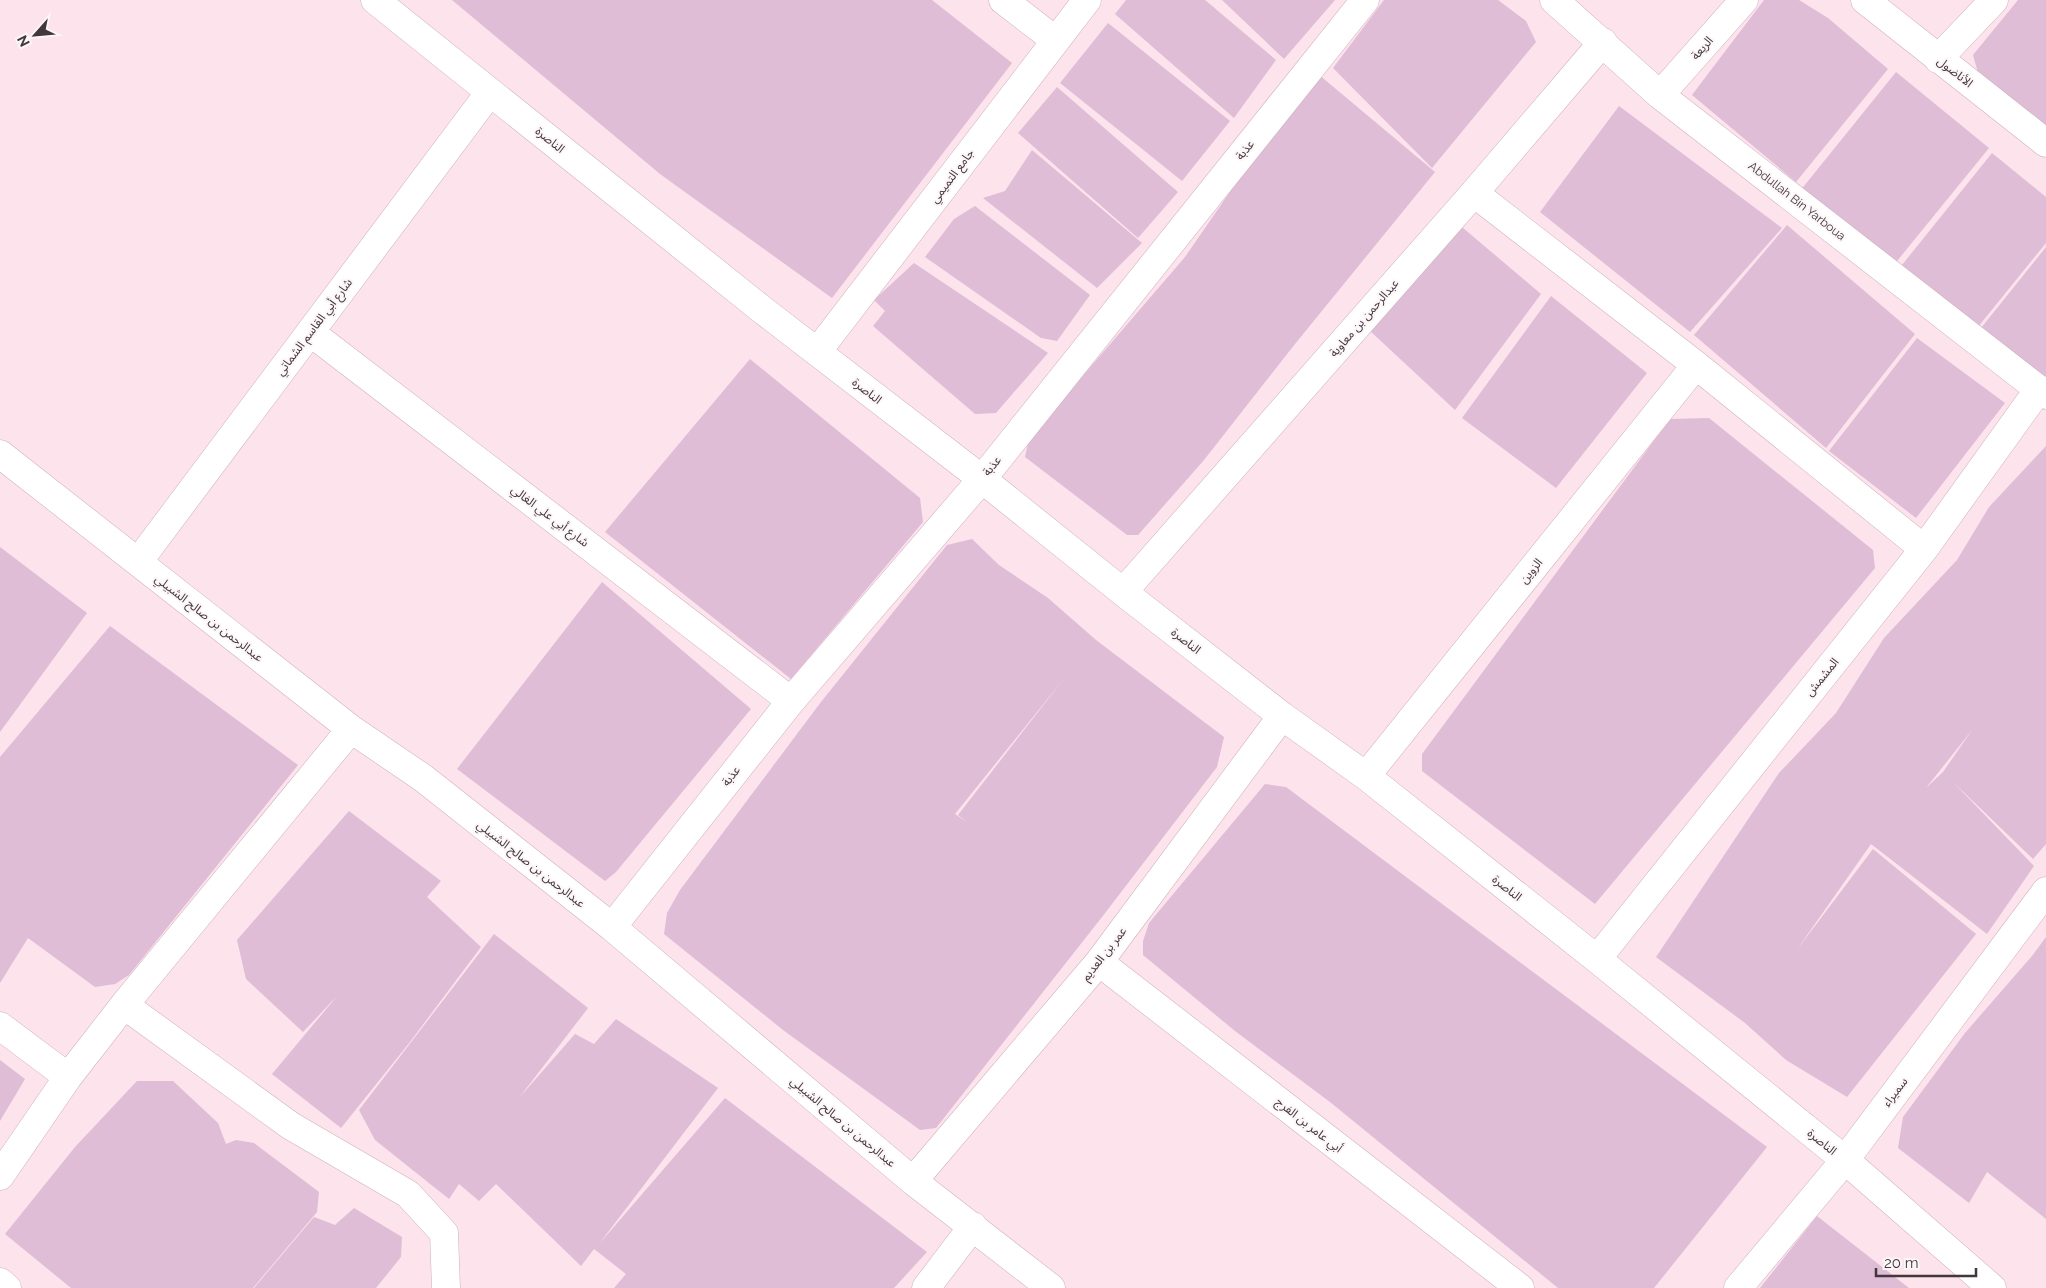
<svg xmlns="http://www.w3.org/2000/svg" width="2046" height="1288" viewBox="0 0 2046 1288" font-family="Raleway,'Noto Sans Arabic',sans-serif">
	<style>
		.building { fill: #dfbdd6; fill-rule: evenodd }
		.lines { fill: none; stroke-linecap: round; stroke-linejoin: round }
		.minor-casing { stroke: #ceb1bc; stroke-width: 29 }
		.minor { stroke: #fff; stroke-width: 28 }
		.labels { text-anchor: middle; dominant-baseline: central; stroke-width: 4; stroke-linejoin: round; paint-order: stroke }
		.street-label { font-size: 12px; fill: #42373b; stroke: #fcf6f8 }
	</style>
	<rect width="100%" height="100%" fill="#fce3ec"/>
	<!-- building -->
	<path class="building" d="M 452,0 L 932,0 L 1012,63 L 832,298 L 660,174 Z
		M 1126,0 L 1205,0 L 1276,60 L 1234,118 L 1115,14 Z
		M 1222,0 L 1335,0 L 1284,59 Z
		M 1384,0 L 1498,0 L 1526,21 L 1536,42 L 1432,168 L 1333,68 Z
		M 1764,0 L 1799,0 L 1828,18 L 1888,69 L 1796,182 L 1692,95 Z
		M 2018,0 L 2046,0 L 2046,129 L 1979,76 L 1973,55 Z
		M 1108,23 L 1230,121 L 1182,181 L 1060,83 Z
		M 1896,72 L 1989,148 L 1893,266 L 1800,191 Z
		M 1318,74 L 1435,172 L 1295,344 L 1204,460 L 1138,535 L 1127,535 L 1025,457 L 1028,443 L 1038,428 L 1185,257 L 1301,89 Z
		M 1057,87 L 1178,192 L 1138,238 L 1018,133 Z
		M 1619,106 L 1782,228 L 1690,332 L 1540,212 Z
		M 1032,150 L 1142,243 L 1097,288 L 983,198 L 1005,191 Z
		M 1992,153 L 2046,197 L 2046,243 L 1978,327 L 1902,265 Z
		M 975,206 L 1090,295 L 1057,341 L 1041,338 L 925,257 L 954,219 Z
		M 1456,222 L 1541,294 L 1455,410 L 1369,330 Z
		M 1787,225 L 1915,334 L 1826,448 L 1694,335 Z
		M 2046,247 L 2046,379 L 1981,328 Z
		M 914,263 L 1048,353 L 996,413 L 975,414 L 873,326 L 885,311 L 874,300 Z
		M 1551,296 L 1647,373 L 1556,488 L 1462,418 Z
		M 1917,338 L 2005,403 L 1916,518 L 1829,451 Z
		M 750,359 L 920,498 L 923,522 L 791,679 L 605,532 Z
		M 1709,418 L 1873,550 L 1875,568 L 1595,904 L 1422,771 L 1422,754 L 1670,419 Z
		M 2046,446 L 2046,844 L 2033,859 L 1953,782 L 2034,866 L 1987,934 L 1871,844 L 1796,951 L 1873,849 L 1976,934 L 1847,1097 L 1786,1060 L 1745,1023 L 1656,957 L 1779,773 L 1836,713 L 1884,638 L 1957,560 L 1989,507 ZM 1972,730 L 1943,772 L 1926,788 Z
		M 972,539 L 999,565 L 1048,598 L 1096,640 L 1224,737 L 1217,767 L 1102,917 L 936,1128 L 920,1130 L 783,1030 L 664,934 L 667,913 L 680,890 L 821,702 L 947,545 ZM 1066,676 L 958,815 L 967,822 L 955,814 Z
		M 0,547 L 87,613 L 0,732 Z
		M 602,582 L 751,709 L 616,872 L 605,881 L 457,769 Z
		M 110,626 L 298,765 L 129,975 L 115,984 L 95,987 L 28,938 L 0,983 L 0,757 Z
		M 1265,784 L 1286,787 L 1767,1147 L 1654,1288 L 1558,1288 L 1330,1102 L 1235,1031 L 1143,955 L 1143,941 L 1149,923 Z
		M 349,811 L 441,881 L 427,897 L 481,947 L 410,1042 L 341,1128 L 272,1074 L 338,995 L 303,1032 L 246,979 L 237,940 Z
		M 494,934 L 588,1008 L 519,1098 L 575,1034 L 594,1044 L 616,1019 L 718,1088 L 599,1244 L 725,1098 L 927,1252 L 894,1288 L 614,1288 L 626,1274 L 594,1249 L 581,1266 L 496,1184 L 479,1201 L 459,1184 L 449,1199 L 375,1140 L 359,1110 Z
		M 2046,937 L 2046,1219 L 1987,1172 L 1969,1203 L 1898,1148 L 1903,1117 L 1965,1033 L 2032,956 Z
		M 0,1060 L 25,1079 L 0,1121 Z
		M 137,1081 L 173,1081 L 218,1123 L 226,1144 L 236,1140 L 254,1143 L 319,1192 L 317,1212 L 253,1288 L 71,1288 L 5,1234 L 75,1147 Z
		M 354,1208 L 402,1237 L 401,1257 L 376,1288 L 254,1288 L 314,1217 L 335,1225 Z
		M 1817,1216 L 1909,1288 L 1760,1288 Z"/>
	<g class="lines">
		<!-- minor casing -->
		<g class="minor-casing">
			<path id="minor" d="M 375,0 L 760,308 L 982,479 L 1123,592 L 1282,716 L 1366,776 L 1597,959 L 1845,1160 L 1992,1288
				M 1003,0 L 1055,40
				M 1554,0 L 1660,95 L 2046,395
				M 1865,0 L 2046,143
				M 1938,59 L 1994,0
				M 1660,95 L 1744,0
				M 1474,193 L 1696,365 L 1924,549
				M 310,332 L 791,701
				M 817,352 L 1087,0
				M 0,454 L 351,729 L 423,778 L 612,927 L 913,1181 L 1051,1288
				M 138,562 L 490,92
				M 1123,592 L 1474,193 L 1603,42
				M 1366,776 L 1696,365
				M 612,927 L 791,701 L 982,479 L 1365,0
				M 1597,959 L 1924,549 L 2039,389
				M 1099,962 L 1520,1288
				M 124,1005 L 291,1126 L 408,1194 L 444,1233 L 446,1288
				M 0,1026 L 68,1077
				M 0,1176 L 68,1077 L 124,1005 L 351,729
				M 913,1181 L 1099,962 L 1282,716
				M 0,1282 L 7,1288
				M 926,1288 L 973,1226
				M 1738,1288 L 1845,1160 L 2046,891"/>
		</g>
		<!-- minor -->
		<use href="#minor" class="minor"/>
	</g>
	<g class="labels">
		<!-- street labels -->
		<g class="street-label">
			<text transform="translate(1702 48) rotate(-49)">الريعة</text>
			<text transform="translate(1955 72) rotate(38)">الأناضول</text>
			<text transform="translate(550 140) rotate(39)">الناصرة</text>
			<text transform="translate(1245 150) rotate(-51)">عذبة</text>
			<text transform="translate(952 176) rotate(-53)">جامع التميمي</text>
			<text transform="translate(1797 201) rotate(38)">Abdullah Bin Yarboua</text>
			<text transform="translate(1364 318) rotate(-49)">عبدالرحمن بن معاوية</text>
			<text transform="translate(314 327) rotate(-53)">شارع أبي القاسم الشماتي</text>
			<text transform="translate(867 391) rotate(38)">الناصرة</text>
			<text transform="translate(992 466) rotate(-51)">عذبة</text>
			<text transform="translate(550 516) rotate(37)">شارع أبي علي الغالي</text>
			<text transform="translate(1531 571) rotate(-51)">الزوين</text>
			<text transform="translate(209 618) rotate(38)">عبدالرحمن بن صالح الشبيلي</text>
			<text transform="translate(1186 641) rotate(38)">الناصرة</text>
			<text transform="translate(1822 677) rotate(-51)">المشمش</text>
			<text transform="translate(731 776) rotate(-52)">عذبة</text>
			<text transform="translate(531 864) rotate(38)">عبدالرحمن بن صالح الشبيلي</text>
			<text transform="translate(1507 888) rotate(38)">الناصرة</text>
			<text transform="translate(1104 954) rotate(-52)">عمر بن العديم</text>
			<text transform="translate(1895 1092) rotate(-53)">سميراء</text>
			<text transform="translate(843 1122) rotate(40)">عبدالرحمن بن صالح الشبيلي</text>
			<text transform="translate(1309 1125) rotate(38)">أبي عامر بن الفرج</text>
			<text transform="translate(1822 1142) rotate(39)">الناصرة</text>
		</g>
	</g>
	<!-- north arrow -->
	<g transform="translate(35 35) rotate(243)" stroke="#fcf6f8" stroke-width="4" paint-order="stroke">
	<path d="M0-4L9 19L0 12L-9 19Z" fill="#42373b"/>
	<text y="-8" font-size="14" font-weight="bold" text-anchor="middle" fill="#42373b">N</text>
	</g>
	<!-- scale -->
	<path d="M1876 1268v8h100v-8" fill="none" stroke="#42373b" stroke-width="2.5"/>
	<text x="1884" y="1268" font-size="15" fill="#42373b" stroke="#fcf6f8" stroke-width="4" paint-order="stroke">20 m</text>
</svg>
